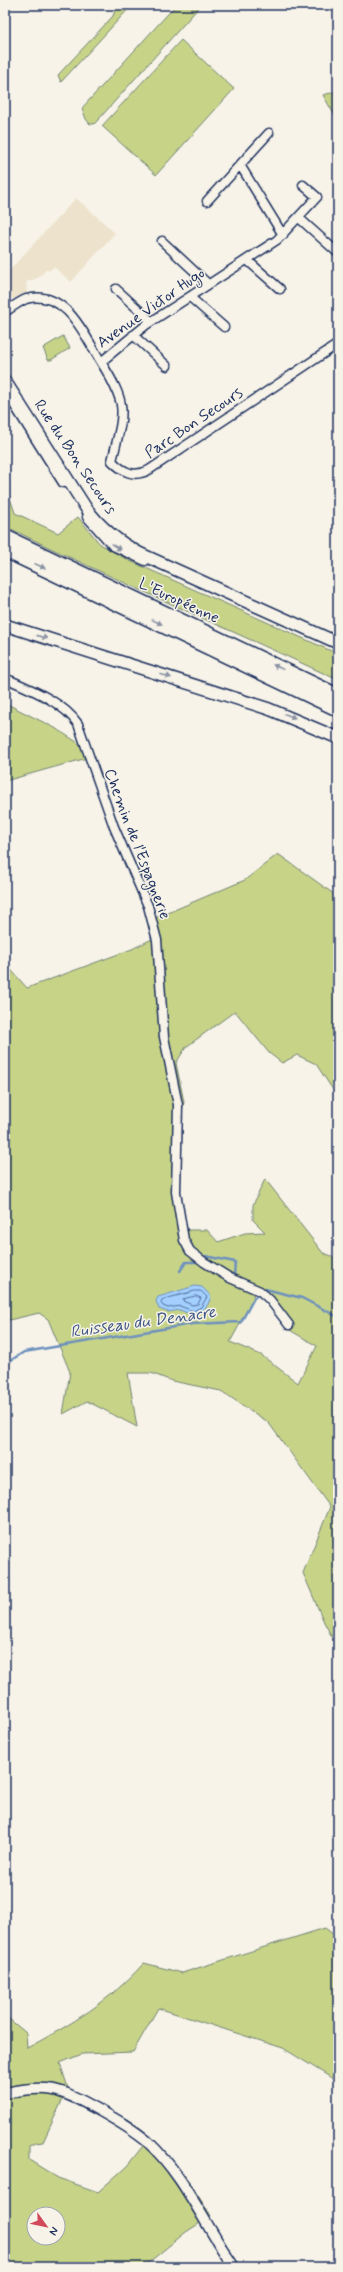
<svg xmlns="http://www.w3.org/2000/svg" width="343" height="2272" viewBox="0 0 343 2272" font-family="Mynerve,sans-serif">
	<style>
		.built { fill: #ede2cc }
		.green { fill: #c7d488; stroke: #718273; fill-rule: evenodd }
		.water { fill: #a3d0fe; stroke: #6d90be }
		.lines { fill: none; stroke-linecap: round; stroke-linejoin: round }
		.shore { stroke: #516f9e; stroke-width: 1 }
		.stream { stroke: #6d90be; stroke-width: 2.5 }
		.minor-casing { stroke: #1b2f5e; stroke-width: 11 }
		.tertiary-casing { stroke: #1b2f5e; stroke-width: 13 }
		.secondary-casing { stroke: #1b2f5e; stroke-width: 14 }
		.motorway-casing { stroke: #1b2f5e; stroke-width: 17 }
		.minor { stroke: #f7f3e8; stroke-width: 8 }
		.tertiary { stroke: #f7f3e8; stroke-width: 10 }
		.secondary { stroke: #f7f3e8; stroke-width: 11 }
		.motorway { stroke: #f7f3e8; stroke-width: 14 }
		.oneway { fill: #8991a3 }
		.labels { text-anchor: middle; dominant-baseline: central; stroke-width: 3; stroke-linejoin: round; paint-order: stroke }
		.street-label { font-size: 16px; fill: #1b2f5e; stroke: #f7f3e8 }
		.water-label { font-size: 17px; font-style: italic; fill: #3d5786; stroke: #f7f3e8 }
	</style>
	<rect width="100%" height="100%" fill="#f7f3e8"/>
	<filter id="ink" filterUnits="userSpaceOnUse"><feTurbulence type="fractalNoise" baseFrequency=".025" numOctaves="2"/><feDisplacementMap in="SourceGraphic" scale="8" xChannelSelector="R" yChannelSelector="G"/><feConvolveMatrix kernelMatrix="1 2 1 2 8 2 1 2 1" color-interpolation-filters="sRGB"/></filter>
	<g filter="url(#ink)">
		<!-- built -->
		<path class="built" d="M 76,198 L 115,233 L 71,282 L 54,267 L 49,271 L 47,269 L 38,278 L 26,282 L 27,293 L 13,299 L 5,286 L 5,275 Z"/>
		<!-- green -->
		<path class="green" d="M 117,5 L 132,5 L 61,82 L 58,75 L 113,16 Z
			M 176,5 L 201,5 L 98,120 L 94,124 L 90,124 L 86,119 L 82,108 Z
			M 181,40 L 234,89 L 156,175 L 102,126 Z
			M 338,91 L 338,121 L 323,95 Z
			M 63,336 L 70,348 L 51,360 L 48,360 L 43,348 Z
			M 5,483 L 15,513 L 58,533 L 78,517 L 100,544 L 128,560 L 338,654 L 338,680 C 227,628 114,580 5,526 Z
			M 5,703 L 55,728 L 83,746 L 87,758 L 5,781 Z
			M 278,854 L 338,897 L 338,1089 L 335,1093 L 316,1064 L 297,1055 L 282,1063 L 269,1053 L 235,1011 L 186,1047 L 176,1063 L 184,1102 L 176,1138 L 177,1173 L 183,1230 L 207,1230 L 218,1242 L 245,1233 L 265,1232 L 253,1220 L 253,1205 L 265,1179 L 323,1253 L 338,1259 L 338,1648 L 324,1622 L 303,1573 L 330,1507 L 268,1422 L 221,1391 L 172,1381 L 151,1373 L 128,1373 L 137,1427 L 87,1401 L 63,1414 L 70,1372 L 48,1319 L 39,1313 L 5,1321 L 5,963 L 27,988 L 132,949 L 156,937 L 153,919 L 245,880 ZM 252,1291 L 270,1302 L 288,1329 L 317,1346 L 298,1383 L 261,1355 L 230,1342 L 254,1298 Z
			M 325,1928 L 338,1938 L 338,2082 L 283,2048 L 158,2008 L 133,2052 L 82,2054 L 60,2063 L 68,2088 L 43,2142 L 35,2143 L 29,2146 L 29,2160 L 58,2178 L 98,2192 L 127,2166 L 150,2137 L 188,2180 L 211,2216 L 186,2232 L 143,2267 L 5,2267 L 5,2013 L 9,2019 L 26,2033 L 27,2048 C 72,2024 109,2002 144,1963 L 182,1973 ZM 34,2214 L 58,2214 L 58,2238 L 34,2238 Z"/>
		<!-- water -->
		<path class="water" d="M 195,1286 L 202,1287 L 211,1296 C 208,1308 203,1311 192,1315 L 180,1310 L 168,1312 L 159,1309 L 156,1301 L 158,1297 Z"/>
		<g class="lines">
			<!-- shore -->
			<path class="shore" d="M 195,1291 L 201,1291 L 207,1297 L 201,1307 L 193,1311 L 180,1306 L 168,1308 L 163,1306 L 161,1303 L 162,1300 Z
				M 196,1296 L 201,1298 L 198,1304 L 192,1305 L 183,1301 L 184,1299 Z"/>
			<!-- stream -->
			<path class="stream" d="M 180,1271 L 186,1262 L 196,1262 L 205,1256 L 235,1262 L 234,1276 L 236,1277
				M 5,1364 L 24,1352 L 192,1324 L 241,1322 L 254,1298 L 265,1289 L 302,1298 L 338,1317"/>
			<!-- minor casing -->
			<g class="minor-casing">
				<path id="minor" d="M 240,165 L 283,235
					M 207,201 L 269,133
					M 299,218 L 338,253
					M 162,241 L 208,284
					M 247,260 L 280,289
					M 116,289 L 151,321
					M 190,297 L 224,327
					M 5,312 C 12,307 19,302 26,299 C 66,288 85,336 101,362 L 146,325 L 277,240 L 317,197 L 303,185
					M 133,335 L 167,366
					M 101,362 C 129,407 124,411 112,461 C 123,472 134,478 149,470 L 338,344
					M 11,400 L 63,483
					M 87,517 L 113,546 L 145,561
					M 5,678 C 30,689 62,701 78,724 L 114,827 L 148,906 L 157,940 L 164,1037 L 178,1105 L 176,1192 L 184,1240 L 190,1251 L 204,1262 L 230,1278 L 260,1291 L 270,1300 L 289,1325"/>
			</g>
			<!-- tertiary casing -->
			<g class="tertiary-casing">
				<path id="tertiary" d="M 5,2093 C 48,2084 59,2088 97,2109 C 115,2119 133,2129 148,2142 C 185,2176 205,2226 234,2267"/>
			</g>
			<!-- secondary casing -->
			<g class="secondary-casing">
				<path id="secondary" d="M 5,381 L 86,508 C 100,527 120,543 141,554 L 338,643
					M 5,625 L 269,709 L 338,738"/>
			</g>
			<!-- motorway casing -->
			<g class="motorway-casing">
				<path id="motorway" d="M 5,537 L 338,696
					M 5,550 L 338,709"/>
			</g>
			<!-- minor -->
			<use href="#minor" class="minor"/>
			<!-- tertiary -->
			<use href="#tertiary" class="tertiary"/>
			<!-- secondary -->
			<use href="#secondary" class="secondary"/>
			<!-- motorway -->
			<use href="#motorway" class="motorway"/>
		</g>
		<!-- one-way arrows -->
		<defs><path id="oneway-solid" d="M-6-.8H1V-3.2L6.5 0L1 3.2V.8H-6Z"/></defs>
		<g class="oneway">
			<use href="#oneway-solid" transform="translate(116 547) rotate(32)"/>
			<use href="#oneway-solid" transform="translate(40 566) rotate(25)"/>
			<use href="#oneway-solid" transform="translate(157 622) rotate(26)"/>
			<use href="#oneway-solid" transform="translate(42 637) rotate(18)"/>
			<use href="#oneway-solid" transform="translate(278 667) rotate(-154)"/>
			<use href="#oneway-solid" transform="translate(166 676) rotate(18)"/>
			<use href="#oneway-solid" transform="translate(290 716) rotate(21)"/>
		</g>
	</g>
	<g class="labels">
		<!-- street labels -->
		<g class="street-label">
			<text transform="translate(151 308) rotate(-35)">Avenue Victor Hugo</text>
			<text transform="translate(194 423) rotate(-34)">Parc Bon Secours</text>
			<text transform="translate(75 457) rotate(56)">Rue du Bon Secours</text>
			<text transform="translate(179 601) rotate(25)">L'Européenne</text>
			<text transform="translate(137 844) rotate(69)">Chemin de l'Espagnerie</text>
		</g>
		<!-- water labels -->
		<g class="water-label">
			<text transform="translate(143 1322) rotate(-8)">Ruisseau du Denacre</text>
		</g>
	</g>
	<!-- margin -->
	<rect width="343" height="2272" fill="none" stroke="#f7f3e8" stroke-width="20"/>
	<rect x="10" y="10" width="323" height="2252" fill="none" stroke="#1b2f5e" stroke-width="1.5" filter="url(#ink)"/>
	<!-- north arrow -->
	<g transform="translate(46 2226) rotate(123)"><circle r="19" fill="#f7f3e8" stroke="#9fa5b1"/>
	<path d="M0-3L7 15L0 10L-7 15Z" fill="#d1495b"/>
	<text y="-6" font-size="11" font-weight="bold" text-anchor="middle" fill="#1b2f5e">N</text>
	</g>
</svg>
